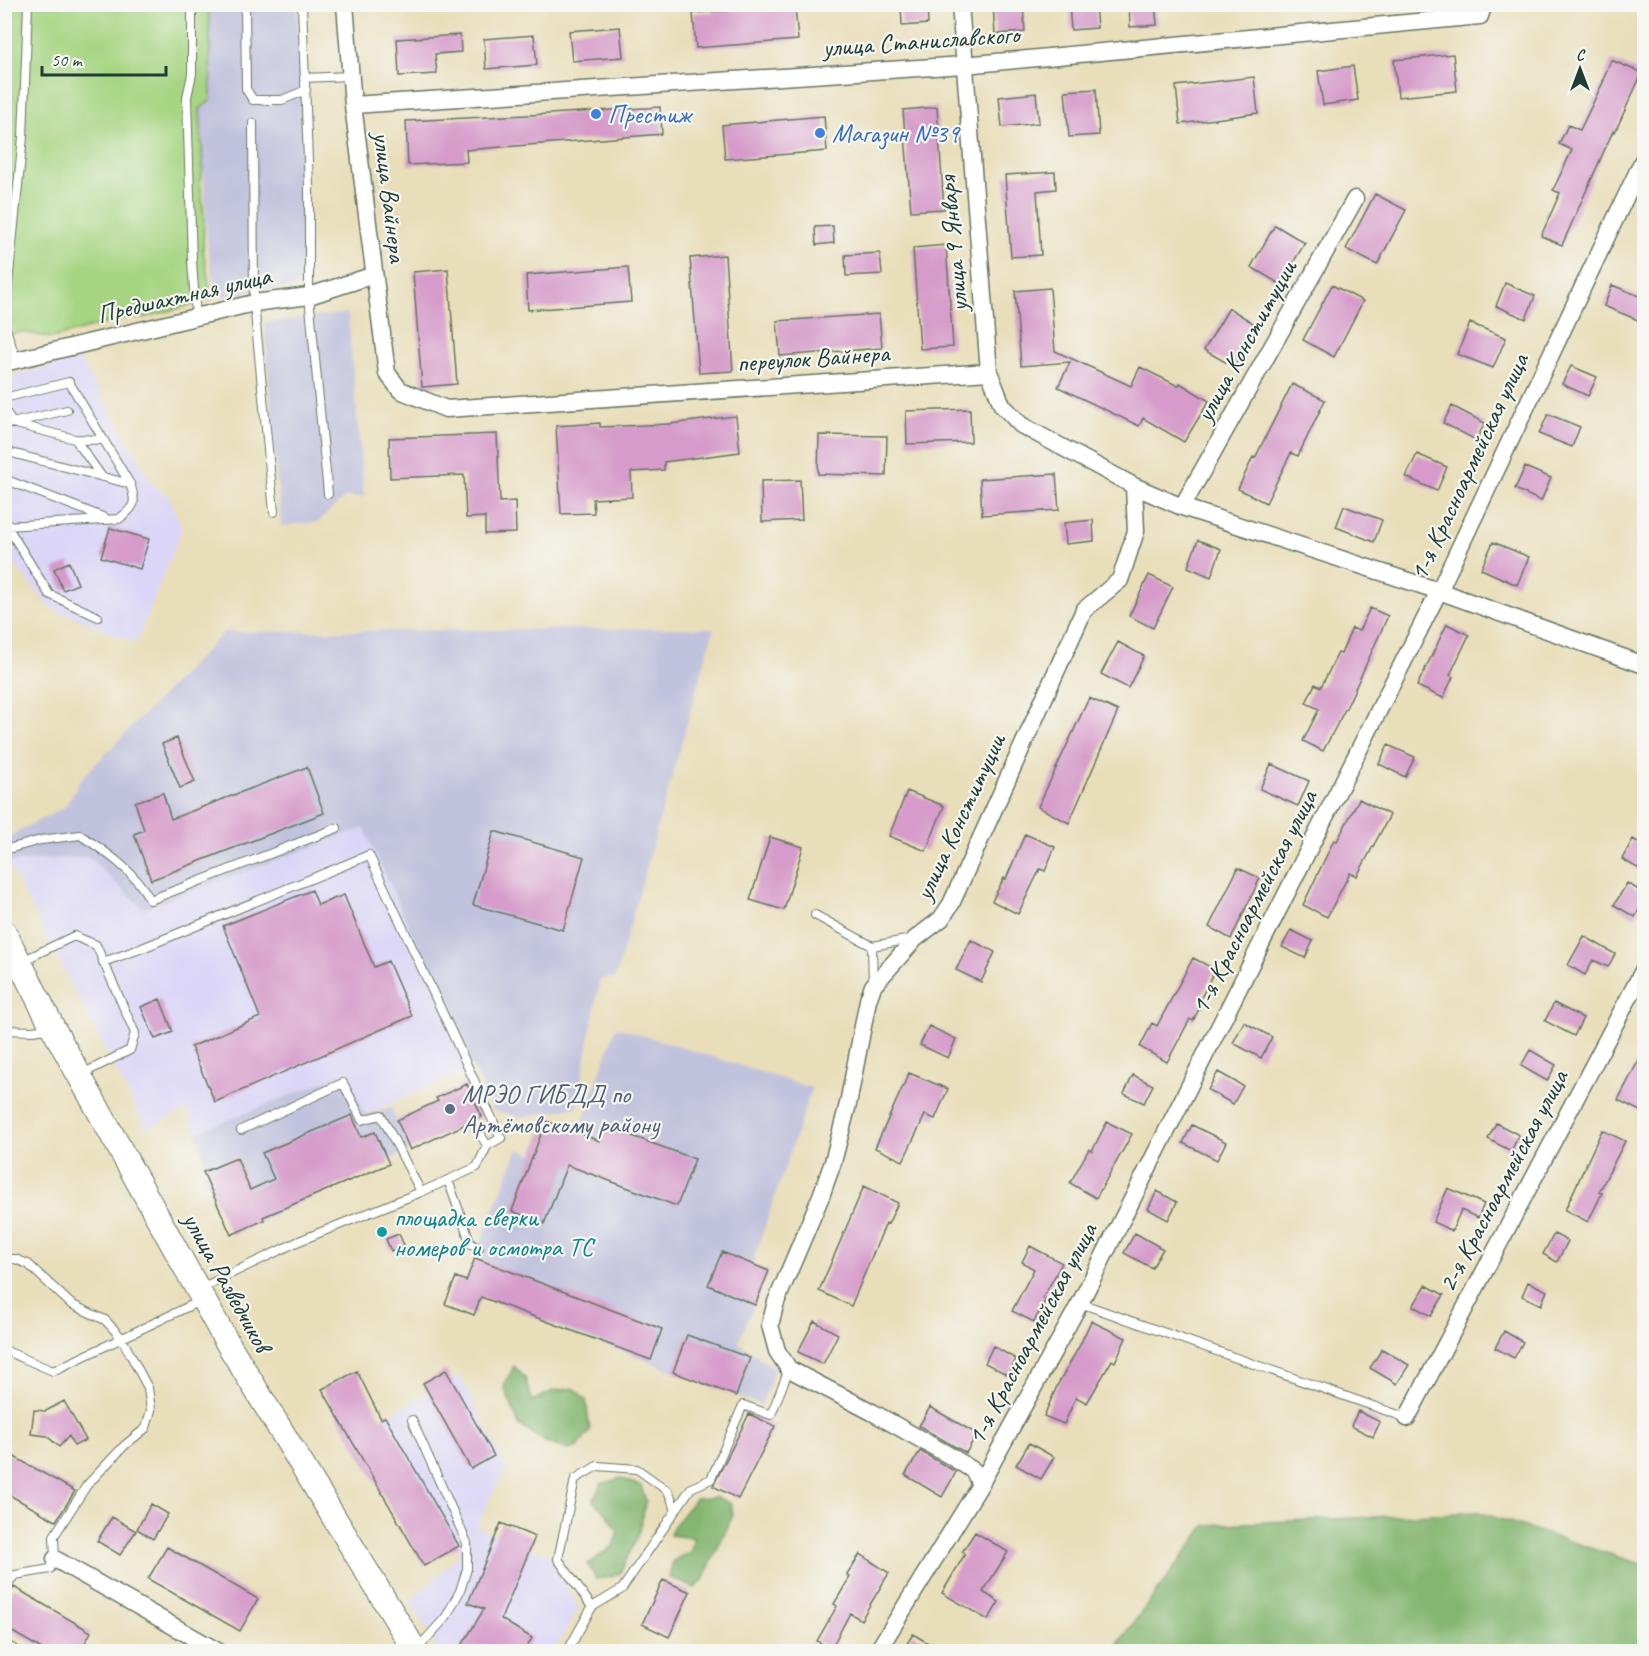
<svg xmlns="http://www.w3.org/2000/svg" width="1649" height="1656" viewBox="0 0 1649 1656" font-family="Caveat,sans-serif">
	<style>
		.built { fill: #dbd6f7 }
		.industrial { fill: #c1c2dd }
		.green { fill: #a7d583; stroke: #63895c; stroke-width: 1.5 }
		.forest { fill: #85b671; stroke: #527a52; stroke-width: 1.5 }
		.building { fill: #d69bca }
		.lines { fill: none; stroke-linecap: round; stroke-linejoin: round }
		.lane-casing { stroke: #667563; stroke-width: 10 }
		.street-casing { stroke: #667563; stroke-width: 19 }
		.secondary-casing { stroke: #667563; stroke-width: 26 }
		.lane { stroke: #fff; stroke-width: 8 }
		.street { stroke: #fff; stroke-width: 16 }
		.secondary { stroke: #fff; stroke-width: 24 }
		.shop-dot { fill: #3f7fe0; stroke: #f6f6f2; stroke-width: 2 }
		.service-dot { fill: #5c6f8a; stroke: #f6f6f2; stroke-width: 2 }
		.culture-dot { fill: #0f9aa8; stroke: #f6f6f2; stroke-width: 2 }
		.labels { text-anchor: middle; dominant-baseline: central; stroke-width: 4.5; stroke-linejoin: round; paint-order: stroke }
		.street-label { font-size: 26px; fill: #1f3d34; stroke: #f6f6f2 }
		.shop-label { font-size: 26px; fill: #366cbe; stroke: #f6f6f2; text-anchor: start }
		.service-label { font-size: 26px; fill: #4e5e75; stroke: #f6f6f2; text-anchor: start }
		.culture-label { font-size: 26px; fill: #0d838f; stroke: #f6f6f2; text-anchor: start }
	</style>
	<rect width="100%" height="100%" fill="#f6f6f2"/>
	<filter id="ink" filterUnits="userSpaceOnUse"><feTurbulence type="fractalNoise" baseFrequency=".0167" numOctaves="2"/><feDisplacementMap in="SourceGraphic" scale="12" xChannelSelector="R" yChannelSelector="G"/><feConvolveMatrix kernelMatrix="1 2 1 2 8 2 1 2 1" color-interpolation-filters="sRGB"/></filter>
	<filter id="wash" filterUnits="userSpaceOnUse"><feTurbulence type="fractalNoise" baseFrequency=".008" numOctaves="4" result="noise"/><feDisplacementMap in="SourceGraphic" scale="24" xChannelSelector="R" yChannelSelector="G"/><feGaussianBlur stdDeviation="1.35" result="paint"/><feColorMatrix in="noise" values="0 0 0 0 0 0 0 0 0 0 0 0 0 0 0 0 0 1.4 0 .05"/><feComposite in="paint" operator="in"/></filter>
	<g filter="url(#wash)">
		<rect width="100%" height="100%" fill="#e9deba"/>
		<!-- built -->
		<path class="built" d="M 80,359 L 153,485 L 169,497 L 182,529 L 136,643 L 49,607 L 5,552 L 5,378 Z
			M 364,828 L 474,1068 L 365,1114 L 344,1073 L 196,1133 L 187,1110 L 146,1128 L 8,862 L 89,857 L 143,909 Z
			M 460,1376 L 506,1468 L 476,1527 L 549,1555 L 579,1609 L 553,1651 L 439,1651 L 410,1602 L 459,1555 L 459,1546 L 385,1417 Z"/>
		<!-- industrial -->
		<path class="industrial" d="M 209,5 L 297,5 L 303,106 L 308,275 L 306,286 L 216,297 L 208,251 L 200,108 L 211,100 Z
			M 348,313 L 364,497 L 345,497 L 318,522 L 281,526 L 264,323 Z
			M 714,628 L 615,978 L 600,979 L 577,1107 L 521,1117 L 493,1111 L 364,828 L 143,909 L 89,857 L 8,862 L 9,836 L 65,807 L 80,780 L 224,632 Z
			M 616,1027 L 812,1088 L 752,1264 L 769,1271 L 738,1342 L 775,1368 L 761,1405 L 481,1297 L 474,1315 L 445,1304 L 456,1277 L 466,1280 L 518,1149 L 533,1154 L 546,1121 L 579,1133 Z
			M 345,1073 L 365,1114 L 391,1108 L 410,1150 L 231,1235 L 196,1133 Z"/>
		<!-- green -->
		<path class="green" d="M 5,5 L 209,5 L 211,100 L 200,109 L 203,169 L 200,179 L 204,217 L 203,250 L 212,299 L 143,318 L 128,317 L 52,338 L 23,332 L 7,335 L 5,343 Z"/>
		<!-- forest -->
		<path class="forest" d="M 514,1366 L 525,1378 L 532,1401 L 553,1391 L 574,1388 L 586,1400 L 590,1431 L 578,1447 L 568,1450 L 547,1443 L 519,1425 L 504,1386 Z
			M 620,1478 L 641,1486 L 646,1501 L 639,1534 L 620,1573 L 611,1577 L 596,1579 L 588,1564 L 613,1546 L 618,1531 L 608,1515 L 593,1501 L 601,1484 Z
			M 717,1497 L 731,1504 L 733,1515 L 703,1580 L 695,1588 L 669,1577 L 673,1561 L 691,1551 L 694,1538 L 670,1535 C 675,1520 686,1512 695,1499 Z
			M 1478,1512 L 1644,1565 L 1644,1651 L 1113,1651 L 1206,1525 Z"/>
		<g id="blocks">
			<!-- building -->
			<path class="building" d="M 901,4 L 927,4 L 928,24 L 902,26 Z
				M 993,4 L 1023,4 L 1025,32 L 995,34 Z
				M 1069,4 L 1095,4 L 1097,28 L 1071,30 Z
				M 1129,4 L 1155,4 L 1157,25 L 1130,27 Z
				M 795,6 L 798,40 L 696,48 L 693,13 Z
				M 620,27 L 623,57 L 572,61 L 569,31 Z
				M 460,35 L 461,52 L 435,54 L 437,74 L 399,76 L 397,39 Z
				M 534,35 L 537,65 L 486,69 L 484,39 Z
				M 1453,54 L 1457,91 L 1398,97 L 1394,60 Z
				M 1611,60 L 1642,73 L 1615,132 L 1613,131 L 1562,245 L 1541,236 L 1560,193 L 1553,190 L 1572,150 L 1559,144 L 1568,125 L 1580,130 L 1604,80 L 1603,80 Z
				M 1353,66 L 1358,100 L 1323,105 L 1318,71 Z
				M 1254,77 L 1258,113 L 1180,124 L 1176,86 Z
				M 1096,89 L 1099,135 L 1069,137 L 1065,91 Z
				M 1036,93 L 1039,123 L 1002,127 L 999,97 Z
				M 660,107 L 662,134 L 466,150 L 467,162 L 408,165 L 406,121 L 549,114 Z
				M 937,107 L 944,209 L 911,211 L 903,110 Z
				M 824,116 L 827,151 L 725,159 L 722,125 Z
				M 1055,172 L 1056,189 L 1037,191 L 1041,255 L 1011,257 L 1005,175 Z
				M 1375,194 L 1406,210 L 1377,265 L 1346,249 Z
				M 1275,225 L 1305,243 L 1280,284 L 1251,267 Z
				M 833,226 L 834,243 L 816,245 L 815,227 Z
				M 946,245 L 953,347 L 920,349 L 913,248 Z
				M 880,253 L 882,274 L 846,276 L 845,255 Z
				M 725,255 L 733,371 L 699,373 L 690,258 Z
				M 628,267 L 631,302 L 528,310 L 526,275 Z
				M 448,269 L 457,384 L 422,387 L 413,272 Z
				M 1505,283 L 1535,296 L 1526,319 L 1496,306 Z
				M 1332,285 L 1363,301 L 1334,357 L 1303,340 Z
				M 1612,285 L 1644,298 L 1644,303 L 1638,320 L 1604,306 Z
				M 1050,288 L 1055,351 L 1131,386 L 1140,367 L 1178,386 L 1180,383 L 1209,401 L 1184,442 L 1143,418 L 1139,426 L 1058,387 L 1070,362 L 1021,366 L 1015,291 Z
				M 1229,308 L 1258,326 L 1234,367 L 1204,350 Z
				M 879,314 L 882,348 L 780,356 L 777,321 Z
				M 1470,323 L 1506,338 L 1493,368 L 1457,354 Z
				M 1571,366 L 1597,377 L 1588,396 L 1562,384 Z
				M 1292,384 L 1325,400 L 1298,456 L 1291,453 L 1266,503 L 1238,489 L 1253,457 L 1255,458 Z
				M 1452,406 L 1485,423 L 1476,440 L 1443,423 Z
				M 970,409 L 971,442 L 907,444 L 906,411 Z
				M 1548,414 L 1580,427 L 1572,447 L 1539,434 Z
				M 736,416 L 740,452 L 664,462 L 664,470 L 631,472 L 632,497 L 593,499 L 594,513 L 561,514 L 556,426 L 600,423 L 600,427 L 669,424 Z
				M 497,434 L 500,502 L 515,501 L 516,533 L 485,534 L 485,517 L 466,518 L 464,475 L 390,478 L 389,438 Z
				M 819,435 L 887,436 L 886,476 L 818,474 Z
				M 1417,454 L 1447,467 L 1437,491 L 1406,477 Z
				M 1525,467 L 1551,478 L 1541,501 L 1515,489 Z
				M 1056,474 L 1059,510 L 982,515 L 980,479 Z
				M 800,480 L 802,520 L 762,522 L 761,481 Z
				M 1344,506 L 1382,520 L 1374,542 L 1336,527 Z
				M 1093,520 L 1094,541 L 1066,544 L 1064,523 Z
				M 110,528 L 149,539 L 140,569 L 101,557 Z
				M 1198,540 L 1221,549 L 1211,577 L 1188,567 Z
				M 1493,542 L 1529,557 L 1517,585 L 1481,569 Z
				M 69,562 L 78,584 L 63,590 L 54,569 Z
				M 1149,575 L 1173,587 L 1153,628 L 1129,616 Z
				M 1370,608 L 1388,616 L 1349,702 L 1323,751 L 1303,741 L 1319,709 L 1306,703 L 1315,684 L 1321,687 L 1338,653 L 1341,654 L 1352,628 L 1359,631 Z
				M 1447,624 L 1469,635 L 1450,675 L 1453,677 L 1443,698 L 1417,686 Z
				M 1118,642 L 1144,656 L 1128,688 L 1101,674 Z
				M 1089,698 L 1118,711 L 1069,823 L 1038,807 Z
				M 177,738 L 195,782 L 180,788 L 162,744 Z
				M 1388,745 L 1415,757 L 1405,777 L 1379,764 Z
				M 1271,764 L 1309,781 L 1298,806 L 1260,789 Z
				M 307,767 L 324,813 L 151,880 L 134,834 L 144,830 L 135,802 L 163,793 L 171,819 Z
				M 907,791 L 944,806 L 926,851 L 889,836 Z
				M 1359,799 L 1390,815 L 1357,876 L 1350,873 L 1327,917 L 1303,905 L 1334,840 L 1337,841 Z
				M 494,831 L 584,857 L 563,930 L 473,905 Z
				M 1025,834 L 1055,847 L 1045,871 L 1040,869 L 1018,914 L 992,901 L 1004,878 L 1006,879 Z
				M 770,837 L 803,847 L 784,910 L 750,900 Z
				M 1633,839 L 1644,846 L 1644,872 L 1622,859 Z
				M 1238,868 L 1260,878 L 1231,939 L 1209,927 Z
				M 1627,883 L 1644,893 L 1644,900 L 1635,917 L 1614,905 Z
				M 312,890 L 318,905 L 344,895 L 374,967 L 388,961 L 412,1016 L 215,1102 L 191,1047 L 260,1017 L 223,926 Z
				M 1291,930 L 1313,941 L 1305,958 L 1282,947 Z
				M 1584,936 L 1615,954 L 1608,967 L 1593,960 L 1585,975 L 1568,965 Z
				M 971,940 L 995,952 L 981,982 L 956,970 Z
				M 1193,958 L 1215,969 L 1199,1002 L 1202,1003 L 1193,1021 L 1190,1019 L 1167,1062 L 1140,1047 L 1152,1023 L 1157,1026 Z
				M 160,999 L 173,1032 L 155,1039 L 141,1007 Z
				M 1554,1003 L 1583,1018 L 1574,1036 L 1545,1021 Z
				M 1244,1022 L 1272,1037 L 1261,1058 L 1233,1043 Z
				M 929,1026 L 956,1039 L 948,1058 L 920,1045 Z
				M 1530,1050 L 1556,1065 L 1547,1081 L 1521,1066 Z
				M 1644,1050 L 1644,1113 L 1618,1100 Z
				M 1218,1072 L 1243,1086 L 1233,1104 L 1208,1090 Z
				M 909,1073 L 948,1089 L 935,1119 L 925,1115 L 903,1161 L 875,1148 Z
				M 1133,1075 L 1153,1085 L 1144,1103 L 1124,1094 Z
				M 467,1084 L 482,1117 L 410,1150 L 397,1120 L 438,1101 L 436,1098 Z
				M 352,1115 L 361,1137 L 375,1132 L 389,1164 L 263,1217 L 264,1220 L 231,1235 L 203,1172 L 237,1158 L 250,1190 L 274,1179 L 262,1153 Z
				M 546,1121 L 600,1141 L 605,1126 L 695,1159 L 677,1206 L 567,1165 L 544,1224 L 512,1211 Z
				M 1107,1122 L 1132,1134 L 1096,1198 L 1070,1183 L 1089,1149 L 1092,1151 Z
				M 1496,1123 L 1519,1135 L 1511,1151 L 1488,1139 Z
				M 1192,1125 L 1226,1142 L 1217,1160 L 1183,1143 Z
				M 1602,1130 L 1625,1141 L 1599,1192 L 1602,1193 L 1588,1222 L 1565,1210 Z
				M 864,1186 L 898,1203 L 888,1224 L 886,1223 L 851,1306 L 819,1291 Z
				M 1448,1188 L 1484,1204 L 1478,1218 L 1461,1210 L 1452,1231 L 1433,1222 Z
				M 1157,1191 L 1177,1202 L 1168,1220 L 1148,1209 Z
				M 1135,1233 L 1163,1249 L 1152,1268 L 1124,1253 Z
				M 399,1234 L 404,1245 L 391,1251 L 386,1239 Z
				M 1554,1234 L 1568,1241 L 1557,1262 L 1543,1254 Z
				M 1030,1246 L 1062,1263 L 1043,1298 L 1046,1299 L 1034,1322 L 1012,1311 L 1034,1269 L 1022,1262 Z
				M 722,1252 L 769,1271 L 755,1305 L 708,1285 Z
				M 475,1258 L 662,1329 L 651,1360 L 481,1297 L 474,1315 L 445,1304 L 456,1277 L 466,1281 Z
				M 1528,1282 L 1547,1291 L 1541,1305 L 1522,1296 Z
				M 1426,1285 L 1444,1295 L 1431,1316 L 1413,1306 Z
				M 814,1321 L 838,1334 L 823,1364 L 798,1352 Z
				M 1091,1321 L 1126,1338 L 1115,1362 L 1112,1360 L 1087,1403 L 1076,1397 L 1064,1424 L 1044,1416 L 1057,1386 L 1080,1345 Z
				M 1504,1331 L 1523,1342 L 1514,1358 L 1495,1348 Z
				M 687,1335 L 750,1358 L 736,1396 L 673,1372 Z
				M 993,1346 L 1016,1359 L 1008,1375 L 985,1363 Z
				M 1382,1349 L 1409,1365 L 1397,1384 L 1370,1368 Z
				M 446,1370 L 494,1456 L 471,1469 L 423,1383 Z
				M 357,1371 L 381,1419 L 385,1417 L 459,1546 L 424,1566 L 322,1389 Z
				M 64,1401 L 86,1440 L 74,1446 L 69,1436 L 59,1447 L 47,1436 L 31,1434 L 34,1410 L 46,1411 Z
				M 930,1407 L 977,1434 L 966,1453 L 919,1426 Z
				M 1358,1411 L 1380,1422 L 1373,1437 L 1351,1426 Z
				M 749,1414 L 775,1426 L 738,1499 L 713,1486 Z
				M 1029,1443 L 1054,1457 L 1041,1479 L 1016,1465 Z
				M 4,1451 L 75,1491 L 56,1521 L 4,1492 Z
				M 920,1451 L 956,1472 L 942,1497 L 905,1475 Z
				M 151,1504 L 168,1514 L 153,1539 L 137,1529 Z
				M 112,1517 L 136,1531 L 120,1555 L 97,1541 Z
				M 501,1523 L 535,1537 L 501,1619 L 532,1638 L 524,1652 L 468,1652 L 461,1647 L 484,1609 L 468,1603 Z
				M 975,1532 L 1008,1552 L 983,1592 L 999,1602 L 988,1620 L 942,1593 L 965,1554 L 962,1552 Z
				M 167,1547 L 258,1599 L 240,1631 L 148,1579 Z
				M 860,1554 L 889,1573 L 861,1620 L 850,1613 L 831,1649 L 817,1641 L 837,1606 L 834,1604 L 850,1577 L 847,1575 Z
				M 663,1580 L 690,1592 L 669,1637 L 642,1624 Z
				M 14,1587 L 91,1632 L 80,1652 L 47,1652 L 4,1627 L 4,1603 Z
				M 913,1634 L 943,1652 L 902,1652 Z"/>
		</g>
	</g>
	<g filter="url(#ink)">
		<use href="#blocks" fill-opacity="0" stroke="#667563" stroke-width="1.5"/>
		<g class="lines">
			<!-- lane casing -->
			<g class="lane-casing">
				<path id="lane" d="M 192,4 L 192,74 L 187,97 L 192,261 L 196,318
					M 245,4 L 246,89 L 253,100 L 282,100 L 306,90
					M 302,4 L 309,187 L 309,296 L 328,494
					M 304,78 L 350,76
					M 253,123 L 254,303 L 274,512
					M 4,322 L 23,137 L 28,4
					M 4,323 L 16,359
					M 4,398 L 69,382 L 130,484 C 137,503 135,507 119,519 L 7,526 L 4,521
					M 4,408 L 12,423 L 67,410
					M 4,425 L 12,423 L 75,439 L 102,477
					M 75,439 L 103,440
					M 4,451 L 130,484
					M 4,479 L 105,518
					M 7,526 L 49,594 L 98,617
					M 4,850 L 41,840 L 80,835 C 105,851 136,872 150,900 L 337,828
					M 815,915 L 872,946 L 912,939
					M 872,946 L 873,985
					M 20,962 L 74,936 L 96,945 L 135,1033 L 130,1050 L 82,1074
					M 103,962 L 140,949 L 369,855 L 501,1138 L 487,1146
					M 4,1030 L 33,1031 L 52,1028
					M 241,1130 L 343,1083 L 362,1120 L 381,1115 L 421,1192
					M 448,1180 L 471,1244 L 479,1248
					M 4,1259 L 15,1259 L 28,1264 L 71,1304 L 105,1320 L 121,1337 L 148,1388 L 151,1410 L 146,1428 L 125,1445 L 87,1485 L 54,1536 L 55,1559 L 50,1569 L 15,1575 L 4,1588
					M 199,1289 L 299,1241 L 421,1192 L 477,1167 L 487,1146 L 480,1133
					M 1080,1303 L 1407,1418
					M 4,1350 L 53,1371 L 200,1301
					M 412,1420 L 467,1543 L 467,1569 L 460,1591 L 446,1617 L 418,1648
					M 592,1607 L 558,1559 L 575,1479 L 597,1466 L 637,1469 L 668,1491 L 676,1510
					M 4,1643 L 18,1652
					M 567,1652 L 592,1607 L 622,1589 L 691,1488 L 711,1479 L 743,1405 L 771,1415 L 789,1369"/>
			</g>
			<!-- street casing -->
			<g class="street-casing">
				<path id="street" d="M 345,4 L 353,105 L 387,373 L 400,390 L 446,409 L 989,372 L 1002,405 L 1021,425 L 1134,486 L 1182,507 L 1439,591 L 1644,665
					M 960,4 L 989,372
					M 353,105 L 964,65 L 1480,16 L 1484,4
					M 4,363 L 254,303 L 309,296 L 374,275
					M 1182,507 L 1355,199
					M 1407,1418 L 1644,969
					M 980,1485 L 974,1471 L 952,1457 L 872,1412 L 789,1369 L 777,1351 L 770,1325 L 776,1302 L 821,1196 L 833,1162 L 848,1104 L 868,1000 L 873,986 L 915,939 L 941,919 L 951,904 L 1084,610 L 1120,580 L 1136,531 L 1134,486
					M 55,1559 L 219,1652
					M 877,1652 L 980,1485 L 1080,1303 L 1439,591 L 1644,158"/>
			</g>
			<!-- secondary casing -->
			<g class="secondary-casing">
				<path id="secondary" d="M 4,932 L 53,1028 L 224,1337 L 416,1652"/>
			</g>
			<!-- lane -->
			<use href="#lane" class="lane"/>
			<!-- street -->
			<use href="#street" class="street"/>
			<!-- secondary -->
			<use href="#secondary" class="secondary"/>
		</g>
	</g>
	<!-- markers -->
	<g class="shop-dot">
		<circle cx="596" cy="114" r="6"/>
		<circle cx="820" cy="133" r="6"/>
	</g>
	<circle class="service-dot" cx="450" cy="1109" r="6"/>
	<circle class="culture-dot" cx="382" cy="1232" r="6"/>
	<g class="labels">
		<!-- street labels -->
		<g class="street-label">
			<text transform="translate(921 41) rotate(-4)">улица Станиславского</text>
			<text transform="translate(390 197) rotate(83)">улица Вайнера</text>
			<text transform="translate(953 244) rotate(-95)">улица 9 Января</text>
			<text transform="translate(184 295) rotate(-13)">Предшахтная улица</text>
			<text transform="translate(1246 341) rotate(-61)">улица Конституции</text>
			<text transform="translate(813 358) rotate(-4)">переулок Вайнера</text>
			<text transform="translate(1469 467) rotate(-65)">1-я Красноармейская улица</text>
			<text transform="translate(960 817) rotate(-65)">улица Конституции</text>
			<text transform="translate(1254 902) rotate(-63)">1-я Красноармейская улица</text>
			<text transform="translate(1503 1181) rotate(-62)">2-я Красноармейская улица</text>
			<text transform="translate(227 1282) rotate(61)">улица Разведчиков</text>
			<text transform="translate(1032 1334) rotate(-62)">1-я Красноармейская улица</text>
		</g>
		<!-- shop labels -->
		<g class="shop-label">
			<text x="608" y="114">Престиж</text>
			<text x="832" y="133">Магазин №39</text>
		</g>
		<!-- service labels -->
		<g class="service-label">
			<text x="462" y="1094">МРЭО ГИБДД по<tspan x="462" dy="30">Артёмовскому району</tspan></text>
		</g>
		<!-- culture labels -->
		<g class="culture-label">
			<text x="394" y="1217">площадка сверки<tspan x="394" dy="30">номеров и осмотра ТС</tspan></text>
		</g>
	</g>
	<!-- margin -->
	<rect width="1649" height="1656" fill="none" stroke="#f6f6f2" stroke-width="24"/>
	<!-- north arrow -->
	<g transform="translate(1580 69)" stroke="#f6f6f2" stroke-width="4.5" paint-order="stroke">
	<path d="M0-4.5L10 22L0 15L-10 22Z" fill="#1f3d34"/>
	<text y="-9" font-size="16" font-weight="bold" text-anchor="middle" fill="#1f3d34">С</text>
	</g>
	<!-- scale -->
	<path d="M42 66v9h124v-9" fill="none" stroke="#1f3d34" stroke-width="3"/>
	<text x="51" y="66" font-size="18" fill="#1f3d34" stroke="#f6f6f2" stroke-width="4.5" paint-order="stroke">50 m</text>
</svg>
